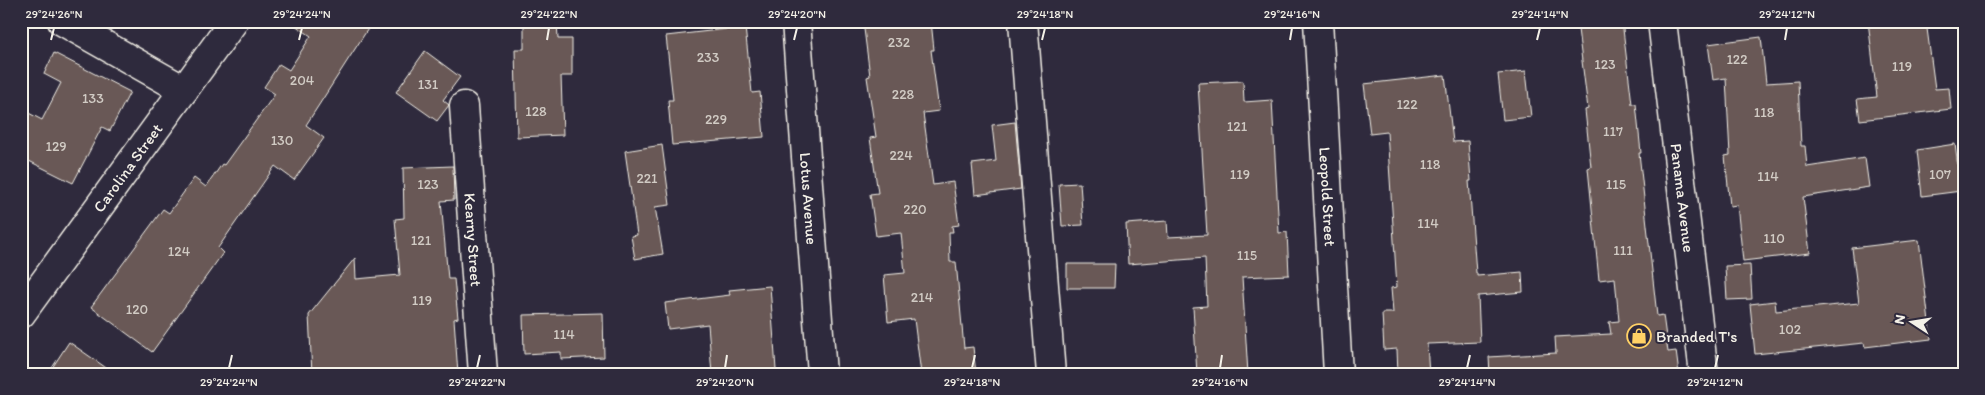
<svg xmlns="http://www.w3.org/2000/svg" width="1985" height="395" viewBox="0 0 1985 395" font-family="Itim,sans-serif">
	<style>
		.building { fill: #695957; stroke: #f4f1e8 }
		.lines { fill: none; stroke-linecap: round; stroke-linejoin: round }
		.minor-casing { stroke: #f4f1e8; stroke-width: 31 }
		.minor { stroke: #2f2a3d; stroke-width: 28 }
		.ticks { fill: none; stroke: #f4f1e8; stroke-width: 2 }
		.labels { text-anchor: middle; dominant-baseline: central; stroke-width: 4; stroke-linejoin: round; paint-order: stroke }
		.number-label { font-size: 14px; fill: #d1cbc4 }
		.street-label { font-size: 16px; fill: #f4f1e8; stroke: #2f2a3d }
		.poi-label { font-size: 16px; fill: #f4f1e8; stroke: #2f2a3d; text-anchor: start }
		.neatline { fill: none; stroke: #f4f1e8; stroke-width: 2 }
		.ticks-label { font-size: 12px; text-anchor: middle; fill: #f4f1e8 }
	</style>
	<rect width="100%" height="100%" fill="#2f2a3d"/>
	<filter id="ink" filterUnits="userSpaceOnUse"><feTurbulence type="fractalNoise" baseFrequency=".02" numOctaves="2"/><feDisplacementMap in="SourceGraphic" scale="10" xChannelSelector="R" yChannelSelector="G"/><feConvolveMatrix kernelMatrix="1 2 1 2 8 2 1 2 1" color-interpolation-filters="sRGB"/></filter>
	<g filter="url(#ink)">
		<!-- building -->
		<path class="building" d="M 289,21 L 373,21 L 306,125 L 324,138 L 294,180 L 275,166 L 218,248 L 223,253 L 152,352 L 91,307 L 163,209 L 169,213 L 194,178 L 206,187 L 222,164 L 224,165 L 275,94 L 264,87 L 279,64 L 289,70 L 311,36 Z
			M 524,21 L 557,21 L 558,39 L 572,39 L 572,76 L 561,76 L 563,135 L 517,137 L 515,49 L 524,49 Z
			M 863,21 L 931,21 L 934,50 L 931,50 L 939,111 L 923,113 L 933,185 L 953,182 L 959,225 L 952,226 L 953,232 L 949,232 L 950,262 L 956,262 L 964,348 L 973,347 L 976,374 L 921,374 L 914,319 L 888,322 L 884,275 L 905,273 L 901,233 L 876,236 L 870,194 L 878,193 L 870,138 L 876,137 L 867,77 L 870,76 Z
			M 1577,21 L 1622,21 L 1632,104 L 1636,104 L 1641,153 L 1639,153 L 1657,316 L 1663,315 L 1668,352 L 1676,351 L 1679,374 L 1490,374 L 1489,357 L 1556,353 L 1555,337 L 1611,334 L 1609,322 L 1619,321 L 1615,278 L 1599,280 L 1588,168 L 1591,167 L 1585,110 L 1588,109 Z
			M 1868,21 L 1926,21 L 1935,89 L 1949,88 L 1951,109 L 1860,120 L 1857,99 L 1877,97 Z
			M 745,27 L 752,93 L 760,92 L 764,137 L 672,145 L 668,100 L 673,100 L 666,36 Z
			M 1761,37 L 1766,83 L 1798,81 L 1801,146 L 1805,146 L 1807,167 L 1865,158 L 1869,187 L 1803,197 L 1810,253 L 1743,261 L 1737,205 L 1730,206 L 1725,156 L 1730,155 L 1726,78 L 1713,80 L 1708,44 Z
			M 425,51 L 460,77 L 443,100 L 449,105 L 437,121 L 396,92 Z
			M 54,53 L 130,92 L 110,131 L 102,127 L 73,183 L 21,157 L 21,109 L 42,120 L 61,83 L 44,74 Z
			M 1526,71 L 1531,117 L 1503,120 L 1498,74 Z
			M 1445,75 L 1453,142 L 1468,141 L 1471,181 L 1469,181 L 1476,273 L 1477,273 L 1477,276 L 1522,272 L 1523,292 L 1478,296 L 1480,342 L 1427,344 L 1429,374 L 1398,374 L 1397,349 L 1384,350 L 1382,313 L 1393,313 L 1391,288 L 1397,287 L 1387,132 L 1370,134 L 1364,84 Z
			M 1243,81 L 1244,102 L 1272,100 L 1279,233 L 1287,232 L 1289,275 L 1242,277 L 1248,374 L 1197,374 L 1193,307 L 1207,306 L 1205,258 L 1128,264 L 1126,224 L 1167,221 L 1168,237 L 1207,235 L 1198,83 Z
			M 1015,122 L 1021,189 L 975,195 L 972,164 L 996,161 L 992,125 Z
			M 1955,144 L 1961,191 L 1922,196 L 1917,150 Z
			M 662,145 L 670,205 L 655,207 L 663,254 L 635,259 L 631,236 L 637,235 L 625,151 Z
			M 453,166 L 454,200 L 441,201 L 448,279 L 454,279 L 458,318 L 454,319 L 458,374 L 312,374 L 309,315 L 355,258 L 356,279 L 400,275 L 395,219 L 404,218 L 403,168 Z
			M 1080,183 L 1083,225 L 1062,226 L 1059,184 Z
			M 1919,240 L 1931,339 L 1865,347 L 1864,343 L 1755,354 L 1750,304 L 1775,301 L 1776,311 L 1859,303 L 1852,248 Z
			M 1067,264 L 1115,264 L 1114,288 L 1067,288 Z
			M 1750,265 L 1752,299 L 1727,300 L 1725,266 Z
			M 770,286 L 776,370 L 712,374 L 708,324 L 668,329 L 665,303 L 730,295 L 729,290 Z
			M 603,313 L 604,357 L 561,359 L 561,352 L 524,354 L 523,315 Z
			M 69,342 L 115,374 L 48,374 Z"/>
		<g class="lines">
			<!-- minor casing -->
			<g class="minor-casing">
				<g id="minor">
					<path d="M 62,21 L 184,90"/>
					<path id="s1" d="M 796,21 L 822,374"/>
					<path d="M 1023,21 L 1051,374"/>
					<path id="s2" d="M 1318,21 L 1338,374"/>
					<path id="s3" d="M 1662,21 L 1704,374"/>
					<path id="s4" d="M 464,106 L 483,374"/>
					<path id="s5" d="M 21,314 L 234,21"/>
				</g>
			</g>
			<!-- minor -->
			<use href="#minor" class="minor"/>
		</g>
	</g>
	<!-- ticks -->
	<path class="ticks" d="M 51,40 L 54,28M 299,40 L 302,28M 547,40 L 549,28M 794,40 L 797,28M 1042,40 L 1045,28M 1290,40 L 1292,28M 1537,40 L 1540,28M 1785,40 L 1787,28M 229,368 L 232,355M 477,368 L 480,355M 725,368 L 727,355M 972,368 L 975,355M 1220,368 L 1222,355M 1467,368 L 1470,355M 1715,368 L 1718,355"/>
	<!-- icons -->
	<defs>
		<g id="shop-ring" transform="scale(1.25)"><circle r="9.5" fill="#2f2a3d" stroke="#ffd166" stroke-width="1.5"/><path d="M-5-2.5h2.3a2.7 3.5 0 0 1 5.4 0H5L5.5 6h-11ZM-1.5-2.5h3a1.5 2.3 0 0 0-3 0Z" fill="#ffd166"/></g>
	</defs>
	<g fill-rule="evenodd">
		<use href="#shop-ring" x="1639" y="336"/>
	</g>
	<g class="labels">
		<!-- number labels -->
		<g class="number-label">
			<text x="899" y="42">232</text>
			<text x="708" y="57">233</text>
			<text x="1737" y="59">122</text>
			<text x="1605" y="64">123</text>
			<text x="1902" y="66">119</text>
			<text x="302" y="80">204</text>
			<text x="428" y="84">131</text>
			<text x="903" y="94">228</text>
			<text x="93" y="98">133</text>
			<text x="1407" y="104">122</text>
			<text x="536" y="111">128</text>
			<text x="1764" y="112">118</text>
			<text x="716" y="119">229</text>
			<text x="1237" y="126">121</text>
			<text x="1613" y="131">117</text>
			<text x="282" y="140">130</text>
			<text x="56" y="146">129</text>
			<text x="901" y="155">224</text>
			<text x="1430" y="164">118</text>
			<text x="1240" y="174">119</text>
			<text x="1940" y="174">107</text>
			<text x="1768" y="176">114</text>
			<text x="647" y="178">221</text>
			<text x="428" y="184">123</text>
			<text x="1616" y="184">115</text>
			<text x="915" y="209">220</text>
			<text x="1428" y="223">114</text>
			<text x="1774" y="238">110</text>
			<text x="421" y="240">121</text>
			<text x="1623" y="250">111</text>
			<text x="179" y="251">124</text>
			<text x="1247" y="255">115</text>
			<text x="922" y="297">214</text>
			<text x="422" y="300">119</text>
			<text x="137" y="309">120</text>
			<text x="1790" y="329">102</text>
			<text x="564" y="334">114</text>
		</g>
		<!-- street labels -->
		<g class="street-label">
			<text stroke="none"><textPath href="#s5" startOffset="181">Carolina Street</textPath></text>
			<text stroke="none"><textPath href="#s1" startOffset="178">Lotus Avenue</textPath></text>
			<text stroke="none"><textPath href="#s2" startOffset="176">Leopold Street</textPath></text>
			<text stroke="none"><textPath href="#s3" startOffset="178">Panama Avenue</textPath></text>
			<text stroke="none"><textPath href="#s4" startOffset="134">Kearny Street</textPath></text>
		</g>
		<!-- poi labels -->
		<g class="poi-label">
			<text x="1656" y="336">Branded T's</text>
		</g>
	</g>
	<!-- margin -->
	<rect width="1985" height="395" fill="none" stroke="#2f2a3d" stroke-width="55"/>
	<!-- north arrow -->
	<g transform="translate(1912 322) rotate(282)" stroke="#2f2a3d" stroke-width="4" paint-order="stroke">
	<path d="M0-4L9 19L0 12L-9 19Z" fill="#f4f1e8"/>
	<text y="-8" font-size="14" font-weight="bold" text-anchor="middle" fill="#f4f1e8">N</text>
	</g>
	<rect x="28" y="28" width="1930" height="340" class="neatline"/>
	<g class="ticks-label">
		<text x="54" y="18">29°24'26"N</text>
		<text x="302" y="18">29°24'24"N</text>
		<text x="549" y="18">29°24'22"N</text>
		<text x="797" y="18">29°24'20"N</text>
		<text x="1045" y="18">29°24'18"N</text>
		<text x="1292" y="18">29°24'16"N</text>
		<text x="1540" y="18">29°24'14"N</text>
		<text x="1787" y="18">29°24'12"N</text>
		<text x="229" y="386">29°24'24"N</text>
		<text x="477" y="386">29°24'22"N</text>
		<text x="725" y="386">29°24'20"N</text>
		<text x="972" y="386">29°24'18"N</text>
		<text x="1220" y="386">29°24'16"N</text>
		<text x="1467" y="386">29°24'14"N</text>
		<text x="1715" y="386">29°24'12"N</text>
	</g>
</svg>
